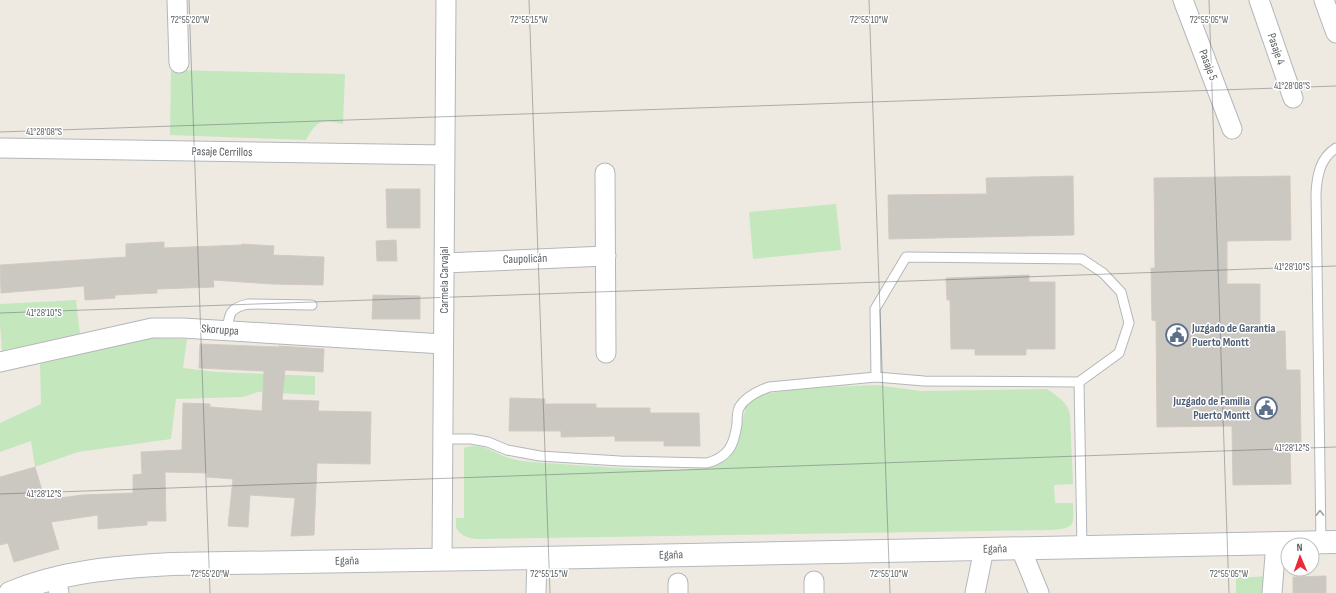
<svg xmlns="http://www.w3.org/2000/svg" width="1336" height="593" viewBox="0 0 1336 593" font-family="'Sofia Sans Condensed',sans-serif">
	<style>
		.green { fill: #c4e7be }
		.building { fill: #cbc7c1; stroke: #d3cac0 }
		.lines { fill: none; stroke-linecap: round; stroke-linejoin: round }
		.service-casing { stroke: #b3b7ba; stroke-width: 11 }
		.minor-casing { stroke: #b3b7ba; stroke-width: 21 }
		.secondary-casing { stroke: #b4b9bd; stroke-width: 24 }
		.service { stroke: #fff; stroke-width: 9 }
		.minor { stroke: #fff; stroke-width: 19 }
		.secondary { stroke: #fff; stroke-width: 22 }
		.oneway { stroke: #9da0a2 }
		.ticks { fill: none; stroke: #5b6064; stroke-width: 1; stroke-opacity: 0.45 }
		.labels { text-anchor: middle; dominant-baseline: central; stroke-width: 3; stroke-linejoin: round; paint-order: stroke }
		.street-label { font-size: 12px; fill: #5b6064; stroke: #fff }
		.service-label { font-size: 12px; font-weight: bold; fill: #4e5e75; stroke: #fff; text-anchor: start }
		.ticks-label { font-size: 10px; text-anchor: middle; fill: #5b6064; stroke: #fff; stroke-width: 3; stroke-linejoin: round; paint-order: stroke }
	</style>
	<rect width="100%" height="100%" fill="#eeeae2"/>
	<!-- green -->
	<path class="green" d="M 171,70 L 345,74 L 343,124 C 321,119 317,120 306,140 L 170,135 Z
		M 836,204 L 841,250 L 753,259 L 749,212 Z
		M 76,300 L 80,334 L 2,351 L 0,324 L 0,304 Z
		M 151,338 L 187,339 L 183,368 L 217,372 L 315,376 L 315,395 L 258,392 L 243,397 L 176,399 L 171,439 L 78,452 L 35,467 L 31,441 L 0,452 L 0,423 L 41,404 L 40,364 L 135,340 Z
		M 876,385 L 921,391 L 1047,389 C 1057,396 1068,402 1070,415 L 1073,484 L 1054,485 L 1055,503 L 1073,503 C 1074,526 1075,528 1051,530 L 482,539 C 471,539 463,538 456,528 L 456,518 L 464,518 L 464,448 C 482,442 490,451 506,457 C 514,460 522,461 531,462 L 619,468 L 676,470 L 711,468 L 722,463 L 730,457 L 735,448 L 740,435 L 743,418 L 746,407 L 753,400 L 762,394 L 808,388 Z
		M 1268,576 L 1266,593 L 1236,593 L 1236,578 Z"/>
	<!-- building -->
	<path class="building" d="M 1073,176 L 1074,235 L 889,239 L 888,195 L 987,194 L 986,178 Z
		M 1290,176 L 1291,240 L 1227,241 L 1227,284 L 1260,284 L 1260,332 L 1285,331 L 1286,370 L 1300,370 L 1301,447 L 1290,447 L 1291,484 L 1233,485 L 1232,426 L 1157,427 L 1156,321 L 1152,320 L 1151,268 L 1155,268 L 1154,178 Z
		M 386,189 L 420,189 L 420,228 L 387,228 Z
		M 396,240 L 397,261 L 377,261 L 376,241 Z
		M 164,242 L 164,248 L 242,245 L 242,244 L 274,246 L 273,255 L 324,257 L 323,285 L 272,284 L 213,280 L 214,287 L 157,289 L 157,293 L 115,295 L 115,298 L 85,300 L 84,286 L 1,293 L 0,265 L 126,257 L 126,244 Z
		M 1029,275 L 1029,282 L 1055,282 L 1055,349 L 1026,349 L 1026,355 L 975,355 L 975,349 L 951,349 L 950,300 L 947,300 L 946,278 Z
		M 373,295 L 420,296 L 420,319 L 372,319 Z
		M 200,344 L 279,347 L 279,346 L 324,349 L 323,372 L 285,370 L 282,400 L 319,401 L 318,411 L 371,412 L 370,464 L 317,463 L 314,535 L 291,536 L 295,498 L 250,495 L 248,527 L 228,526 L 233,479 L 207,477 L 207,473 L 165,472 L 166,521 L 147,521 L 147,525 L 98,529 L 98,515 L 51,522 L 59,549 L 14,562 L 8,543 L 0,545 L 0,477 L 35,467 L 45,500 L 82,495 L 133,493 L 133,475 L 142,474 L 141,452 L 182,450 L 183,403 L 210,404 L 210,407 L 262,411 L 264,371 L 199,368 Z
		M 510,398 L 545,399 L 545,404 L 596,404 L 596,408 L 650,408 L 650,413 L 699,413 L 700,446 L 664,446 L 664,441 L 615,441 L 615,436 L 561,437 L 561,431 L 509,431 Z
		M 1326,576 L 1326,593 L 1293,593 L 1293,577 Z"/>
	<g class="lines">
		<!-- service casing -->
		<g class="service-casing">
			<path id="service" d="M 227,331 C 229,313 230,308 248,304 L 312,305
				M 1079,382 L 1082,547
				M 442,439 L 471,439 L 488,442 L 507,450 L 540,456 L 620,461 L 707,463 C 729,457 734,445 737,424 C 737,418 737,413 739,408 C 745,397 758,391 769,387 L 876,377 L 924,381 L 1079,382 L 1119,353 L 1129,323 L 1121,292 L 1103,273 L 1082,259 L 906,257 L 875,309 L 876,377
				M 1321,543 L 1316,193 C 1317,176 1320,158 1336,148"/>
		</g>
		<!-- minor casing -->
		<g class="minor-casing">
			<path id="minor" d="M 177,0 L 179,63
				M 1183,0 L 1232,129
				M 1259,0 L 1293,98
				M 1324,0 L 1336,33
				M 0,148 L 445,155
				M 605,173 L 606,353
				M 444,263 L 606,256
				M 0,362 L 152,328 L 183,328 L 443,344
				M 1021,549 L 1039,593
				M 442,560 L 446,0
				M 56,578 L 59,593
				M 814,581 L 814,593
				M 678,583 L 678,593
				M 536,593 L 537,558
				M 975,593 L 984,549
				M 1272,593 L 1276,543"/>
		</g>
		<!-- secondary casing -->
		<g class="secondary-casing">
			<path id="secondary" d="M 10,593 C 62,571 117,567 172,564 L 537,558 L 1336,542"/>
		</g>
		<!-- service -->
		<use href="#service" class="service"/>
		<!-- minor -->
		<use href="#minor" class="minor"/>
		<!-- secondary -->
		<use href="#secondary" class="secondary"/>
	</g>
	<!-- one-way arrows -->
	<defs><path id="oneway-chevron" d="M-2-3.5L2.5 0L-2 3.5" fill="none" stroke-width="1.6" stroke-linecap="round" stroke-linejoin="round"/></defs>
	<use class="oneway" href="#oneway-chevron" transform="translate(1320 513) rotate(-91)"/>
	<!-- ticks -->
	<path class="ticks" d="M 189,0 L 210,593M 529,0 L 550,593M 869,0 L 890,593M 1209,0 L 1229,593M 0,132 L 1336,86M 0,313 L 1336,266M 0,494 L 1336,447"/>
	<!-- icons -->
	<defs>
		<g id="civic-ring" transform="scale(1.15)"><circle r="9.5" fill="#fff" stroke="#5c6f8a" stroke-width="1.5"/><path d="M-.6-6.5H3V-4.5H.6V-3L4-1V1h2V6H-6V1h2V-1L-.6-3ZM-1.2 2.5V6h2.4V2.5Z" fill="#5c6f8a"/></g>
	</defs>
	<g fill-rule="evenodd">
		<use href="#civic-ring" x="1177" y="335"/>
		<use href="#civic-ring" x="1266" y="408"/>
	</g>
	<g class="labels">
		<!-- street labels -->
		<g class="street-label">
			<text transform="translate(1276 49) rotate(71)">Pasaje 4</text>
			<text transform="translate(1208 65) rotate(69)">Pasaje 5</text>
			<text transform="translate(222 152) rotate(1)">Pasaje Cerrillos</text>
			<text transform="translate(525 259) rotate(-2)">Caupolicán</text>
			<text transform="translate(444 280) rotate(-90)">Carmela Carvajal</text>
			<text transform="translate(220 330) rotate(4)">Skoruppa</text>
			<text transform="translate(995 549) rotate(-1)">Egaña</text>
			<text transform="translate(671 555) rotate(-1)">Egaña</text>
			<text transform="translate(347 561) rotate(-1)">Egaña</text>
		</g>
		<!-- service labels -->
		<g class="service-label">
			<text x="1192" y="328">Juzgado de Garantia<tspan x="1192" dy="14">Puerto Montt</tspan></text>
			<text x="1250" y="401" text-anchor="end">Juzgado de Familia<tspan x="1250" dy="14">Puerto Montt</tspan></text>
		</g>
	</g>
	<g class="ticks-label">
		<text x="190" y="23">72°55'20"W</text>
		<text x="529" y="23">72°55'15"W</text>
		<text x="869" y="23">72°55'10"W</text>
		<text x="1209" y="23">72°55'05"W</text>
		<text x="1292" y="89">41°28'08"S</text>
		<text x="44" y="135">41°28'08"S</text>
		<text x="1292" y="270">41°28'10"S</text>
		<text x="44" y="316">41°28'10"S</text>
		<text x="1292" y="451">41°28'12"S</text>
		<text x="44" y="497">41°28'12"S</text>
		<text x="210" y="577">72°55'20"W</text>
		<text x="549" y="577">72°55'15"W</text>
		<text x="889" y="577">72°55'10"W</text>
		<text x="1229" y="577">72°55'05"W</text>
	</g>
	<!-- north arrow -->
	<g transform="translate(1300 557) rotate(358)"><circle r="19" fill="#ffffff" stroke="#bdbfc1"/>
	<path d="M0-3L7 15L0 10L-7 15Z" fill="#ee2836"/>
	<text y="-6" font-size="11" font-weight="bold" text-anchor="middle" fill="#5b6064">N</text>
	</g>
</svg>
